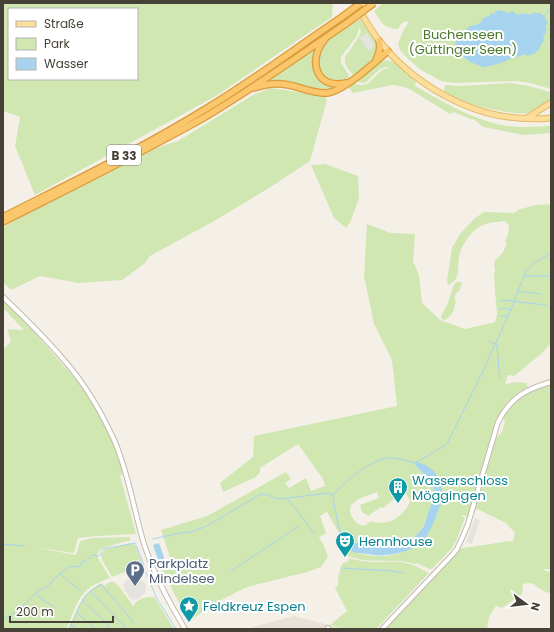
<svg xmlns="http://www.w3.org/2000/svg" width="554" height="632" viewBox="0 0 554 632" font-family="Poppins,sans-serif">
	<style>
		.residential { fill: #e8e2d6 }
		.green { fill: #d1e7b2; fill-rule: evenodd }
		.parking { fill: #e5e3e0 }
		.water { fill: #a6d4ef }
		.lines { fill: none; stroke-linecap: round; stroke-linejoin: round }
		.stream { stroke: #a6d4ef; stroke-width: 1 }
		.minor-casing { stroke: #c2baae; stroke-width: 6 }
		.major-casing { stroke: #e2ba68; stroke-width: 7 }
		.highway-casing { stroke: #db9b3b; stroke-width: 8 }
		.minor { stroke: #fff; stroke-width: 4 }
		.major { stroke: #fcdd99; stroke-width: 5 }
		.highway { stroke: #fbc76c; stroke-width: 5.5 }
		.highway-bridge-casing { stroke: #db9b3b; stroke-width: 8; stroke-linecap: butt }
		.highway-bridge { stroke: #fbc76c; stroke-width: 5.5 }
		.labels { text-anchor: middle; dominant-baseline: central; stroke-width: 4; stroke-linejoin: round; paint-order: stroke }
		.shield { fill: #fff; stroke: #7e7973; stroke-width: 1 }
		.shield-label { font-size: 12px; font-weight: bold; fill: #474037 }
		.park-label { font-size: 13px; fill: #4b792b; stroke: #fff }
		.culture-label { font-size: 13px; fill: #0d838f; stroke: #fff; text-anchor: start }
		.service-label { font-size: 13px; fill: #4e5e75; stroke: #fff; text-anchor: start }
	</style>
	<rect width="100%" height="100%" fill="#f4f0e8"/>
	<!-- residential -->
	<path class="residential" d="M 294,616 L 344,629 L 250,629 L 256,626 Z"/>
	<!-- green -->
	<path class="green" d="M 3,3 L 333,3 L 332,17 L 216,96 L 35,195 L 15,146 L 20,117 L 3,111 ZM 9,9 L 137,9 L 137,79 L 9,79 Z
		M 383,3 L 551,3 L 551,89 L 530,83 L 516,81 L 453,83 L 441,81 L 421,70 L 408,59 L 400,50 L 398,44 L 404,29 L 409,22 L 406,21 L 401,24 L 398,29 C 383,28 381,22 374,11 Z
		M 360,19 C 364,25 375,39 377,46 C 379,57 362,69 355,75 L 354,74 L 353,75 C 348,69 344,65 345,57 L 358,38 L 361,31 L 359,28 L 357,36 L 341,57 L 341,63 L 349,75 L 348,77 L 350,78 C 339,84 330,83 322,74 C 319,72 317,69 317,66 C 317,62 319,54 320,50 C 324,41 341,31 349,26 L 350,26 Z
		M 316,48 L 317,48 C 312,61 313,66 319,78 L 340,85 L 331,90 L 322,91 L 267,82 L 267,81 Z
		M 387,60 L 394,62 L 416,82 L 415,86 C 449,105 486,128 526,127 C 535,127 543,126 551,126 L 551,133 L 524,135 L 483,127 L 475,120 L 470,119 L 454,112 L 450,114 L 411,90 L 404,87 L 393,85 L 353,93 L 349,88 L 349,85 L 353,82 C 355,83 358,85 361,85 C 371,86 377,70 388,68 L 388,67 C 373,67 369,90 357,81 L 381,62 Z
		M 511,83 L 529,86 L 551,92 L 551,100 C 541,103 535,111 527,113 C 517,116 471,105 460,101 C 454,99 449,95 444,91 L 445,85 L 461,86 Z
		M 271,88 L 325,96 L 327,100 L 310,161 L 272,186 L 216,220 L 150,256 L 144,264 L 122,280 L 79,283 L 40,276 L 11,290 L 3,282 L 3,227 L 153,149 L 178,141 L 253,95 Z
		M 325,164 L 358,176 L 359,198 L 350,223 L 346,228 L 334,218 L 311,165 Z
		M 551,204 L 551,343 L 541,354 L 514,376 L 508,375 L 505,384 L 517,382 L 526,383 L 528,387 C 504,399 497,416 490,441 L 493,441 L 502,432 L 505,421 L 502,417 C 514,398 530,390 551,384 L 551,569 L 544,569 L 545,571 L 551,572 L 551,593 C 549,593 546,592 544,591 C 534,587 537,581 523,584 L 522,594 L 502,608 L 496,606 L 489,617 L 487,629 L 385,629 L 457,549 L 510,541 L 514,542 L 513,540 L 515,533 L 506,523 L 477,509 L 470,512 L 467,518 L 465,515 L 462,515 L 462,516 L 465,518 L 456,541 L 452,548 L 432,569 L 429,569 L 417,563 L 415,564 C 410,563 404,561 399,561 C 380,560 367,563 348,556 L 343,540 L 327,512 L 320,516 L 326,533 L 319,537 L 324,546 L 328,557 L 321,567 L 307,572 L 247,587 L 223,599 L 201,613 L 189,622 L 162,570 L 172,564 L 161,530 L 207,516 L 286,472 L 291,479 L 285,483 L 289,488 L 306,478 L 311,491 L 325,486 L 323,479 L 298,444 L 260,468 L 260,472 L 256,477 L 223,492 L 220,483 L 253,457 L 254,436 L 397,406 L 392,360 L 374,324 L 364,276 L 367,224 L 391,233 L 415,234 L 413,261 L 419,275 L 422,303 L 440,320 L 465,329 L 495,322 L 497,315 L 494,278 L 495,269 L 494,265 L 495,261 L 499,256 L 502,254 L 507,244 L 505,242 L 508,234 L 509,225 L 505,221 C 498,222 488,222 481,226 C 471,231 460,247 459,258 C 457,269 461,280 448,285 L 447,280 L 452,248 L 460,234 L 475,218 L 484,212 L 514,213 L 520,209 L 537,205 ZM 416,467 L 440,480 L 442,500 L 412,548 L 397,554 L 387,556 L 373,556 L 352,552 L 352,543 C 366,541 383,548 397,545 C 420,539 425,526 431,505 C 433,500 435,493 434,487 C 431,479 422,472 416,467 ZM 393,487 C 401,488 406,493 410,500 C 410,508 396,520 388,522 C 382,523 376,523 371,521 C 369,522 368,524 366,525 C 359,528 351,518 350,511 C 350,509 351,507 351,505 L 358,499 L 377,492 L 379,498 L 360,505 L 362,512 L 365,514 L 366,514 L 368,516 L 381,507 L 383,508 L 396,497 L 397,495 Z
		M 457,282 L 460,282 L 462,283 L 459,291 C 451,295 457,299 455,306 C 454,312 450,317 445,320 L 442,319 L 441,316 L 448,303 L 454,284 Z
		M 3,299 L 32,330 L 79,383 L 97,410 L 104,423 L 114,445 L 124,473 L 120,476 L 136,534 L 97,536 L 78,538 L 74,553 L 34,547 L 76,555 L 80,541 L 93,538 L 130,537 L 130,541 L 123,542 L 101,549 L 97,555 L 98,558 L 110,578 C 102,581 94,584 87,590 C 76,599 73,616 66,629 L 3,629 L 3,350 L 11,341 L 7,329 L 24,330 L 3,308 Z
		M 130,543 L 136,546 L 143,565 L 112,577 L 102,560 L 101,555 L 104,550 Z
		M 349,558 C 359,561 370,563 381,562 C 387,562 394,561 400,562 C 410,563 420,568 429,573 L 376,629 L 344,629 L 330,625 L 347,611 L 335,588 L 338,585 C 337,580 340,568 343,563 L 348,562 Z
		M 112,581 L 118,585 L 133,606 C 137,599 147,595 155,598 L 174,629 L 68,629 C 78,610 80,593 102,583 L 104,586 L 105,585 Z"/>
	<!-- parking -->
	<path class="parking" d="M 367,33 L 375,46 L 368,51 L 360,38 Z
		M 475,518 L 480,520 L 472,544 L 466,542 Z
		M 138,574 L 141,581 L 143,581 L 146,585 L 145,593 L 138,599 L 133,600 L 129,597 L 125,590 L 123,585 L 125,581 Z"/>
	<!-- water -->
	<path class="water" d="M 502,10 C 506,13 508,14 512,11 L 518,15 L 521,14 L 521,13 L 533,15 L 532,12 L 536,13 L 539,13 L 543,15 L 548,23 L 545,27 L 547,28 C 546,32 544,35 543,38 L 545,40 C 540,44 542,44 539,49 C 537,53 531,55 527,56 L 526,54 L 507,60 L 504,62 L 494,65 L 483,67 L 470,62 L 458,53 L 455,43 L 460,35 L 470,26 L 479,24 L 485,17 L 490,16 L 490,14 L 492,13 L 494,14 L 496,13 L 495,11 Z
		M 417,462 C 435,467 444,480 442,499 C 441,505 437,513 435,519 C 431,528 427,538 419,545 C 416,548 410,549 406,551 C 393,555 380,557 367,554 C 361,553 355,554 349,550 L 349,548 L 352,543 C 358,542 364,544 370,545 C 388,547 409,546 421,530 C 425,526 426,519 428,513 C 431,506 436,494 433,486 C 430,476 419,472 414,463 Z
		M 159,543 L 166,563 L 160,565 L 153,545 Z"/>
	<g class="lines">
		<!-- stream -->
		<path class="stream" d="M 544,18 L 547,12 L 551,8
			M 524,276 L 551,276
			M 518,291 L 541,294
			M 499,302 L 502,300 L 546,305
			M 500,309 L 504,308 L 511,310
			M 500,316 L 507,316
			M 489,341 L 496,344 L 497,347 L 500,380
			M 333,495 C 345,482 371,458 390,458 C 399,457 410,464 417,462 L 447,444 L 483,371 L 508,316 L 526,271 L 536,262 L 551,253
			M 288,498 L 329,493 L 333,495 C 334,506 339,534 345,543
			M 153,539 L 180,533 L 191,532 L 207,526 L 261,494 L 268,495 L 277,499 L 287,498 L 315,534
			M 3,544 L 24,546
			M 135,544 L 136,545 L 144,565
			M 341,568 L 392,571 L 403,573
			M 231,571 L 299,526
			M 146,572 L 156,597 L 176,629
			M 60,574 L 81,591
			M 91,592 L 127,629
			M 36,595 L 54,607
			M 83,601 L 112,629
			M 77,613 L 96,629
			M 3,621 L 26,603 L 38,591 L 48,586 L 53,580 L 67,568 L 73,566 L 77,567 L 80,566 L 82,561 L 85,562 L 92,555 L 98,556 L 100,555 L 103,549 L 136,543
			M 71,625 L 77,629
			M 69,629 C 76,617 79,601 90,591 C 93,589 98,587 101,584 L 134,623"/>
		<!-- minor casing -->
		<g class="minor-casing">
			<path id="minor" d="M 3,297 C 24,317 45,338 64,360 C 85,384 102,413 115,442 C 129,475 134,511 144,544 C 154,575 169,602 185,629
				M 328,629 L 328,628
				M 382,629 L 453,554 L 457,549 L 463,536 L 468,524 L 498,422 C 510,398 526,389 551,382"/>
		</g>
		<!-- major casing -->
		<g class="major-casing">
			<path id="major" d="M 355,3 C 364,17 371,32 382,44 C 391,55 401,65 412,74 C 453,106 499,123 551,118
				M 527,118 C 535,114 542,107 551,103"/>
		</g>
		<!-- highway casing -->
		<g class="highway-casing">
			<path id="highway" d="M 325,39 C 307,60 316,90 346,83
				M 376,60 C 379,53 381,48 379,41
				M 254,88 C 263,85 272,83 282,84 C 297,85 311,94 327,93 C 344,91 374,63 388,51
				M 3,217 C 70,183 139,150 204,110 C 251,82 296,48 342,17
				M 3,222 C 70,188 139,154 205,117 C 254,88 300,55 347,23"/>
		</g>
		<!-- minor -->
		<use href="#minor" class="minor"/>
		<!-- major -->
		<use href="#major" class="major"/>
		<!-- highway -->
		<use href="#highway" class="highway"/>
		<!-- highway-bridge casing -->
		<g class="highway-bridge-casing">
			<path id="highway-bridge" d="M 342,17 L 361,3
				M 347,23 L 374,3"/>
		</g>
		<!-- highway-bridge -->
		<use href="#highway-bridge" class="highway-bridge"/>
	</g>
	<!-- icons -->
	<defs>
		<g id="building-pin" transform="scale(1)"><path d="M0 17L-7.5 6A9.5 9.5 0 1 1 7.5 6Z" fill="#0f9aa8" stroke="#fff"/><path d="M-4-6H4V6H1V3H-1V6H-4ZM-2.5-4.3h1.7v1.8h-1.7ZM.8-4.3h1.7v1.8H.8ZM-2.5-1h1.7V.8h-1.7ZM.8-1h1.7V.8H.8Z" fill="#fff"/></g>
		<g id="theatre-pin" transform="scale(1)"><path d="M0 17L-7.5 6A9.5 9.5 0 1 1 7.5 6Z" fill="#0f9aa8" stroke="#fff"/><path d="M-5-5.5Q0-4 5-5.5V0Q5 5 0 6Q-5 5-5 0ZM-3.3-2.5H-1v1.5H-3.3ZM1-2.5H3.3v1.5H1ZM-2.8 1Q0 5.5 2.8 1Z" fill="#fff"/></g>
		<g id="parking-pin" transform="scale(1)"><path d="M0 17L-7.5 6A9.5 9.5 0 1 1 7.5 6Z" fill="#5c6f8a" stroke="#fff"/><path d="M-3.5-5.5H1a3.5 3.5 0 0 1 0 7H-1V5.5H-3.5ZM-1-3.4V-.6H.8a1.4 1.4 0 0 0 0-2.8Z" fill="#fff"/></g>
		<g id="sight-pin" transform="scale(1)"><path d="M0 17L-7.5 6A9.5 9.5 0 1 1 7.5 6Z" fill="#0f9aa8" stroke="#fff"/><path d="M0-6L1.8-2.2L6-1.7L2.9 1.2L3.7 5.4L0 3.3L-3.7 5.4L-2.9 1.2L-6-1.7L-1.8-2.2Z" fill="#fff"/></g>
	</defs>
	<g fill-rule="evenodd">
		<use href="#building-pin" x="398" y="487"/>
		<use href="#theatre-pin" x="345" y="541"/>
		<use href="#parking-pin" x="135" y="570"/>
		<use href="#sight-pin" x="189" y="606"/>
	</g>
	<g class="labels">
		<!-- shield labels -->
		<rect class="shield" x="107" y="145" width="34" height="20" rx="3"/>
		<g class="shield-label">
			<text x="124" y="155">B 33</text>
		</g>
		<!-- park labels -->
		<g class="park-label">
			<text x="463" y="34">Buchenseen<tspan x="463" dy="15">(Güttinger Seen)</tspan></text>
		</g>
		<!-- culture labels -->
		<g class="culture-label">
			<text x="412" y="480">Wasserschloss<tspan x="412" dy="15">Möggingen</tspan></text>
			<text x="359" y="541">Hennhouse</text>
			<text x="203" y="606">Feldkreuz Espen</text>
		</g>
		<!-- service labels -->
		<g class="service-label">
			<text x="149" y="563">Parkplatz<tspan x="149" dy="15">Mindelsee</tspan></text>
		</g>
	</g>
	<!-- border -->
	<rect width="554" height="632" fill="none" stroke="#474037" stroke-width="8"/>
	<!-- legend -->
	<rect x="8" y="8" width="130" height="72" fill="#ffffff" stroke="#b5b3af"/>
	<rect x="16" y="21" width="20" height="6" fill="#fcdd99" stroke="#b5b3af"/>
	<text x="44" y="28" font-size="12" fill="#474037">Straße</text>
	<rect x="16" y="38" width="20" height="12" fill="#d1e7b2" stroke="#b5b3af"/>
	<text x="44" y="48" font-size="12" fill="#474037">Park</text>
	<rect x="16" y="58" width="20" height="12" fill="#a6d4ef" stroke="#b5b3af"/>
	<text x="44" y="68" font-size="12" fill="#474037">Wasser</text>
	<!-- north arrow -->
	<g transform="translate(526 604) rotate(105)" stroke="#ffffff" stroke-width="3" paint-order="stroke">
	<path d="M0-3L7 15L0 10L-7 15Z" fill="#474037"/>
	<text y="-6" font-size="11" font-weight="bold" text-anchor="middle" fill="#474037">N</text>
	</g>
	<!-- scale -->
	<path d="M10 616v6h103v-6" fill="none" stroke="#474037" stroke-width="2"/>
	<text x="16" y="616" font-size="12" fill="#474037" stroke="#ffffff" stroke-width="3" paint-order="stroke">200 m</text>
</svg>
